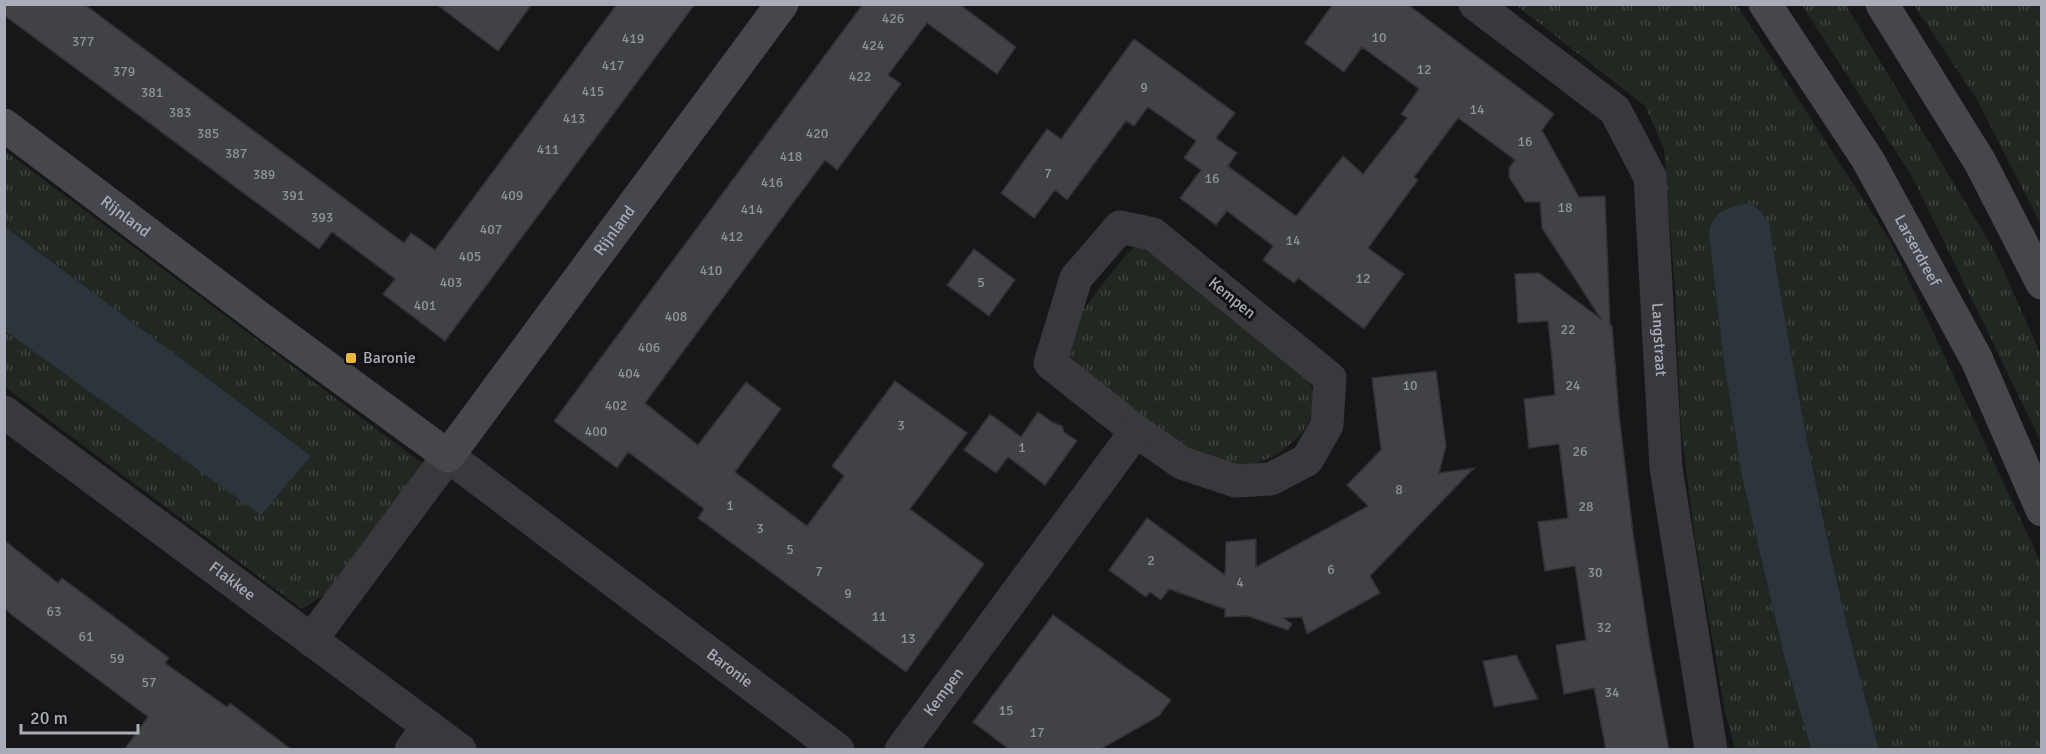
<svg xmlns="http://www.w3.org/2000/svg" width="2046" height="754" viewBox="0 0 2046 754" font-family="Signika,sans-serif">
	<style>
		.grass { fill: url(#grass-tufts) }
		.water { fill: #2d353c }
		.building { fill: #414245; stroke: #313134; stroke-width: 1.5 }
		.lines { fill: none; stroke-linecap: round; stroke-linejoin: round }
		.street { stroke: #38383d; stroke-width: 33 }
		.secondary { stroke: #46474d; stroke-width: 33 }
		.poi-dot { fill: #eab73d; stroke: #121113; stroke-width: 2 }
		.labels { text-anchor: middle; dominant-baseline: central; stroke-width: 6; stroke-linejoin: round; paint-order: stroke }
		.number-label { font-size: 14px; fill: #8f929b }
		.street-label { font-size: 16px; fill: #a9adb8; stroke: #121113 }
		.poi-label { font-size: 16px; fill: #a9adb8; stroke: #121113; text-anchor: start }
	</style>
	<defs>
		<pattern id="grass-tufts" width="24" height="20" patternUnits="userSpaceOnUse" patternTransform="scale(1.5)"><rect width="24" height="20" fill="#212822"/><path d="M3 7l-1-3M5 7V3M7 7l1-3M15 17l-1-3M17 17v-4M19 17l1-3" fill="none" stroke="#3e4440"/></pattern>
	</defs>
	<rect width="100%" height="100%" fill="#171618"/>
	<!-- grass -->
	<path class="grass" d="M 1516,5 L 1737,5 L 1891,242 L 2041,563 L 2041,749 L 1879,749 C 1831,576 1797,400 1769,222 L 1724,362 L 1742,476 L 1784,656 L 1811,749 L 1735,749 L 1725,712 L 1695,539 L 1681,428 L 1675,290 L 1664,149 L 1645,106 Z
		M 1802,5 L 1846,5 L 1996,253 L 2041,355 L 2041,442 L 1914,180 Z
		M 1914,5 L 2041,5 L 2041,225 L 1977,100 Z
		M 4,150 L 422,463 L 333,589 L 302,609 L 5,387 L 5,331 L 260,514 L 311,456 L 5,227 Z
		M 1137,246 L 1144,247 L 1293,362 L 1310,383 L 1314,394 L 1310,420 L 1299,437 L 1278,454 L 1246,468 L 1210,464 L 1052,354 C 1065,337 1124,250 1137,246 Z"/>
	<!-- water -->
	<path class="water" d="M 1750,203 L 1759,210 L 1769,222 C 1797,400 1831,576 1879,749 L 1811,749 L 1784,656 L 1742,476 L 1724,362 L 1709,233 C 1713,210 1729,207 1750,203 Z
		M 5,227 L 311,456 L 261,515 L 5,331 Z"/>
	<!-- building -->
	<path class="building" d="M 4,4 L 84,4 L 404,243 L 411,233 L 435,250 L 617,4 L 695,4 L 445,341 L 383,294 L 395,279 L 332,232 L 319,249 L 4,15 Z
		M 436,4 L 532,4 L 498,51 Z
		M 863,4 L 959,4 L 1016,47 L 997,74 L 927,23 L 888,75 L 901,84 L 837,170 L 825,160 L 645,403 L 698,445 L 746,382 L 781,409 L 735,472 L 807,526 L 844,476 L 832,466 L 895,381 L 967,433 L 910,509 L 984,564 L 906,672 L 698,518 L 704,509 L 628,452 L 617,468 L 554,421 Z
		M 1333,4 L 1407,4 L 1554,114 L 1542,130 L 1579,197 L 1605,196 L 1610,325 L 1612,326 L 1619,414 L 1633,533 L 1650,646 L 1669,750 L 1606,750 L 1594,688 L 1564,694 L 1556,645 L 1586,640 L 1575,566 L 1545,571 L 1538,522 L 1568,518 L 1559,444 L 1529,448 L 1524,399 L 1555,395 L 1552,358 L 1548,321 L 1518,323 L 1515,274 L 1539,273 L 1601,319 L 1542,228 L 1540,202 L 1525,202 L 1509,177 L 1509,168 L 1515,160 L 1458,118 L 1414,177 L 1418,180 L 1368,248 L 1404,274 L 1364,329 L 1298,278 L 1294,283 L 1263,260 L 1273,246 L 1227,211 L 1216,225 L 1180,198 L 1201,170 L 1184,158 L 1196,141 L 1148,107 L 1134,126 L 1126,121 L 1067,200 L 1055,190 L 1034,218 L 1001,193 L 1047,129 L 1061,139 L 1134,39 L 1235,113 L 1216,138 L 1237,153 L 1228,166 L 1296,216 L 1343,156 L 1363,174 L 1407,118 L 1401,114 L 1419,89 L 1362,47 L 1344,72 L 1305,43 Z
		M 974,249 L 1015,280 L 989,316 L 947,285 Z
		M 1436,371 L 1446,446 L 1439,473 L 1474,468 L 1370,576 L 1380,593 L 1307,634 L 1302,617 L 1283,618 L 1292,624 L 1288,630 L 1248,616 L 1225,617 L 1225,609 L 1169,589 L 1161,600 L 1150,592 L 1146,597 L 1109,570 L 1147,518 L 1225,575 L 1226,542 L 1256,539 L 1256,567 L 1368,506 L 1347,485 L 1381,450 L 1372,378 Z
		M 1038,412 L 1052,422 L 1062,426 L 1064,432 L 1077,441 L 1045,485 L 1008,457 L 996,473 L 964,450 L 990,414 L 1021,437 Z
		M 4,540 L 58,583 L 62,578 L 169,658 L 165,663 L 227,707 L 230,703 L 292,750 L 124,750 L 148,717 L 13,616 L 4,608 Z
		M 1053,615 L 1171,700 L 1159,716 L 1099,750 L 1010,750 L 973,722 Z
		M 1516,655 L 1538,699 L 1494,707 L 1483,661 Z"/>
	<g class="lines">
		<!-- street -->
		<g class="street">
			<path id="s1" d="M 1475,4 L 1615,110 L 1650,177 L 1666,468 L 1711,750"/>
			<path d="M 1120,227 L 1153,234 L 1330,378 L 1327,425 L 1307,460 L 1271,479 L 1236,481 L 1182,463 L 1136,431 L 1050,363 L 1076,278 Z"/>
			<path id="s2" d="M 4,412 L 460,750"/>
			<path id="s3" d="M 311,640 L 448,456 L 838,750"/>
			<path d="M 411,750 L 428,726"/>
			<path id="s4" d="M 901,750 L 1136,431"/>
		</g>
		<!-- secondary -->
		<g class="secondary">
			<path id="s5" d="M 1765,4 L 1868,160 L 1976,358 L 2042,510"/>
			<path d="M 1882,4 L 1980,162 L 2042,283"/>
			<path id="s6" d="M 4,125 L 269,325 L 448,456 L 782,4"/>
		</g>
	</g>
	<!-- markers -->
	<rect class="poi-dot" x="345" y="352" width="12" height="12" rx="3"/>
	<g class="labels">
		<!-- number labels -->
		<g class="number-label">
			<text x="893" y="18">426</text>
			<text x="1379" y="37">10</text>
			<text x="633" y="38">419</text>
			<text x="83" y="41">377</text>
			<text x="873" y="45">424</text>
			<text x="613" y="65">417</text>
			<text x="1424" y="69">12</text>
			<text x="124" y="71">379</text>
			<text x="860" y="76">422</text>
			<text x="1144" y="87">9</text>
			<text x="593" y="91">415</text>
			<text x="152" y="92">381</text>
			<text x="1477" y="109">14</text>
			<text x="180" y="112">383</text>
			<text x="574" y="118">413</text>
			<text x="208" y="133">385</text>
			<text x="817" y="133">420</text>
			<text x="1525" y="141">16</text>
			<text x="548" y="149">411</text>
			<text x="236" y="153">387</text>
			<text x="791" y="156">418</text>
			<text x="1048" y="173">7</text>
			<text x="264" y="174">389</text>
			<text x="1212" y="178">16</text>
			<text x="772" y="182">416</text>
			<text x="293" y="195">391</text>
			<text x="512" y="195">409</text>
			<text x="1565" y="207">18</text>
			<text x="752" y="209">414</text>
			<text x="322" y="217">393</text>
			<text x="491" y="229">407</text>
			<text x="732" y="236">412</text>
			<text x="1293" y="240">14</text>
			<text x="470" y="256">405</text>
			<text x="711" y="270">410</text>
			<text x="1363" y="278">12</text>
			<text x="451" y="282">403</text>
			<text x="981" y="282">5</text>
			<text x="425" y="305">401</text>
			<text x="676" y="316">408</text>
			<text x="1568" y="329">22</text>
			<text x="649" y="347">406</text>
			<text x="629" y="373">404</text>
			<text x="1410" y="385">10</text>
			<text x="1573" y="385">24</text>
			<text x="616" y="405">402</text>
			<text x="901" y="425">3</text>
			<text x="596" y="431">400</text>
			<text x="1022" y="447">1</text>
			<text x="1580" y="451">26</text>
			<text x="1399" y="489">8</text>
			<text x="730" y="505">1</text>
			<text x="1586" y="506">28</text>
			<text x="760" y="528">3</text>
			<text x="790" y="549">5</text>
			<text x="1151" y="560">2</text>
			<text x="1331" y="569">6</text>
			<text x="819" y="571">7</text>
			<text x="1595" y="572">30</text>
			<text x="1240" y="582">4</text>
			<text x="848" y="593">9</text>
			<text x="54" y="611">63</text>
			<text x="879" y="616">11</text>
			<text x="1604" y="627">32</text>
			<text x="86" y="636">61</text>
			<text x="908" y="638">13</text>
			<text x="117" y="658">59</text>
			<text x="149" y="682">57</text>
			<text x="1612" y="692">34</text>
			<text x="1006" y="710">15</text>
			<text x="1037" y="732">17</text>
		</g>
		<!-- street labels -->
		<g class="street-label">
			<text stroke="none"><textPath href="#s6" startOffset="152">Rijnland</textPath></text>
			<text stroke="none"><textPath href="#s6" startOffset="834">Rijnland</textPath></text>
			<text stroke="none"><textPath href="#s5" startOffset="290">Larserdreef</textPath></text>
			<text transform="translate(1232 298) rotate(39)">Kempen</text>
			<text stroke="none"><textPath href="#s1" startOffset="414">Langstraat</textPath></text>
			<text stroke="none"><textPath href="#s2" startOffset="284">Flakkee</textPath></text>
			<text stroke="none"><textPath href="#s3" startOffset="582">Baronie</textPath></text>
			<text stroke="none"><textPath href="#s4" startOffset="72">Kempen</textPath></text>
		</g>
		<!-- poi labels -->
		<g class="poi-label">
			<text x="363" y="358">Baronie</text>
		</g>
	</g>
	<!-- border -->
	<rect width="2046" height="754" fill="none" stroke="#a9adb8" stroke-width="12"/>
	<!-- scale -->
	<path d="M21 724v9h117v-9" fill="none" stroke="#a9adb8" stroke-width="3"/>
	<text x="30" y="724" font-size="18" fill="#a9adb8" stroke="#121113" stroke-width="4.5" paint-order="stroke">20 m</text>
</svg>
